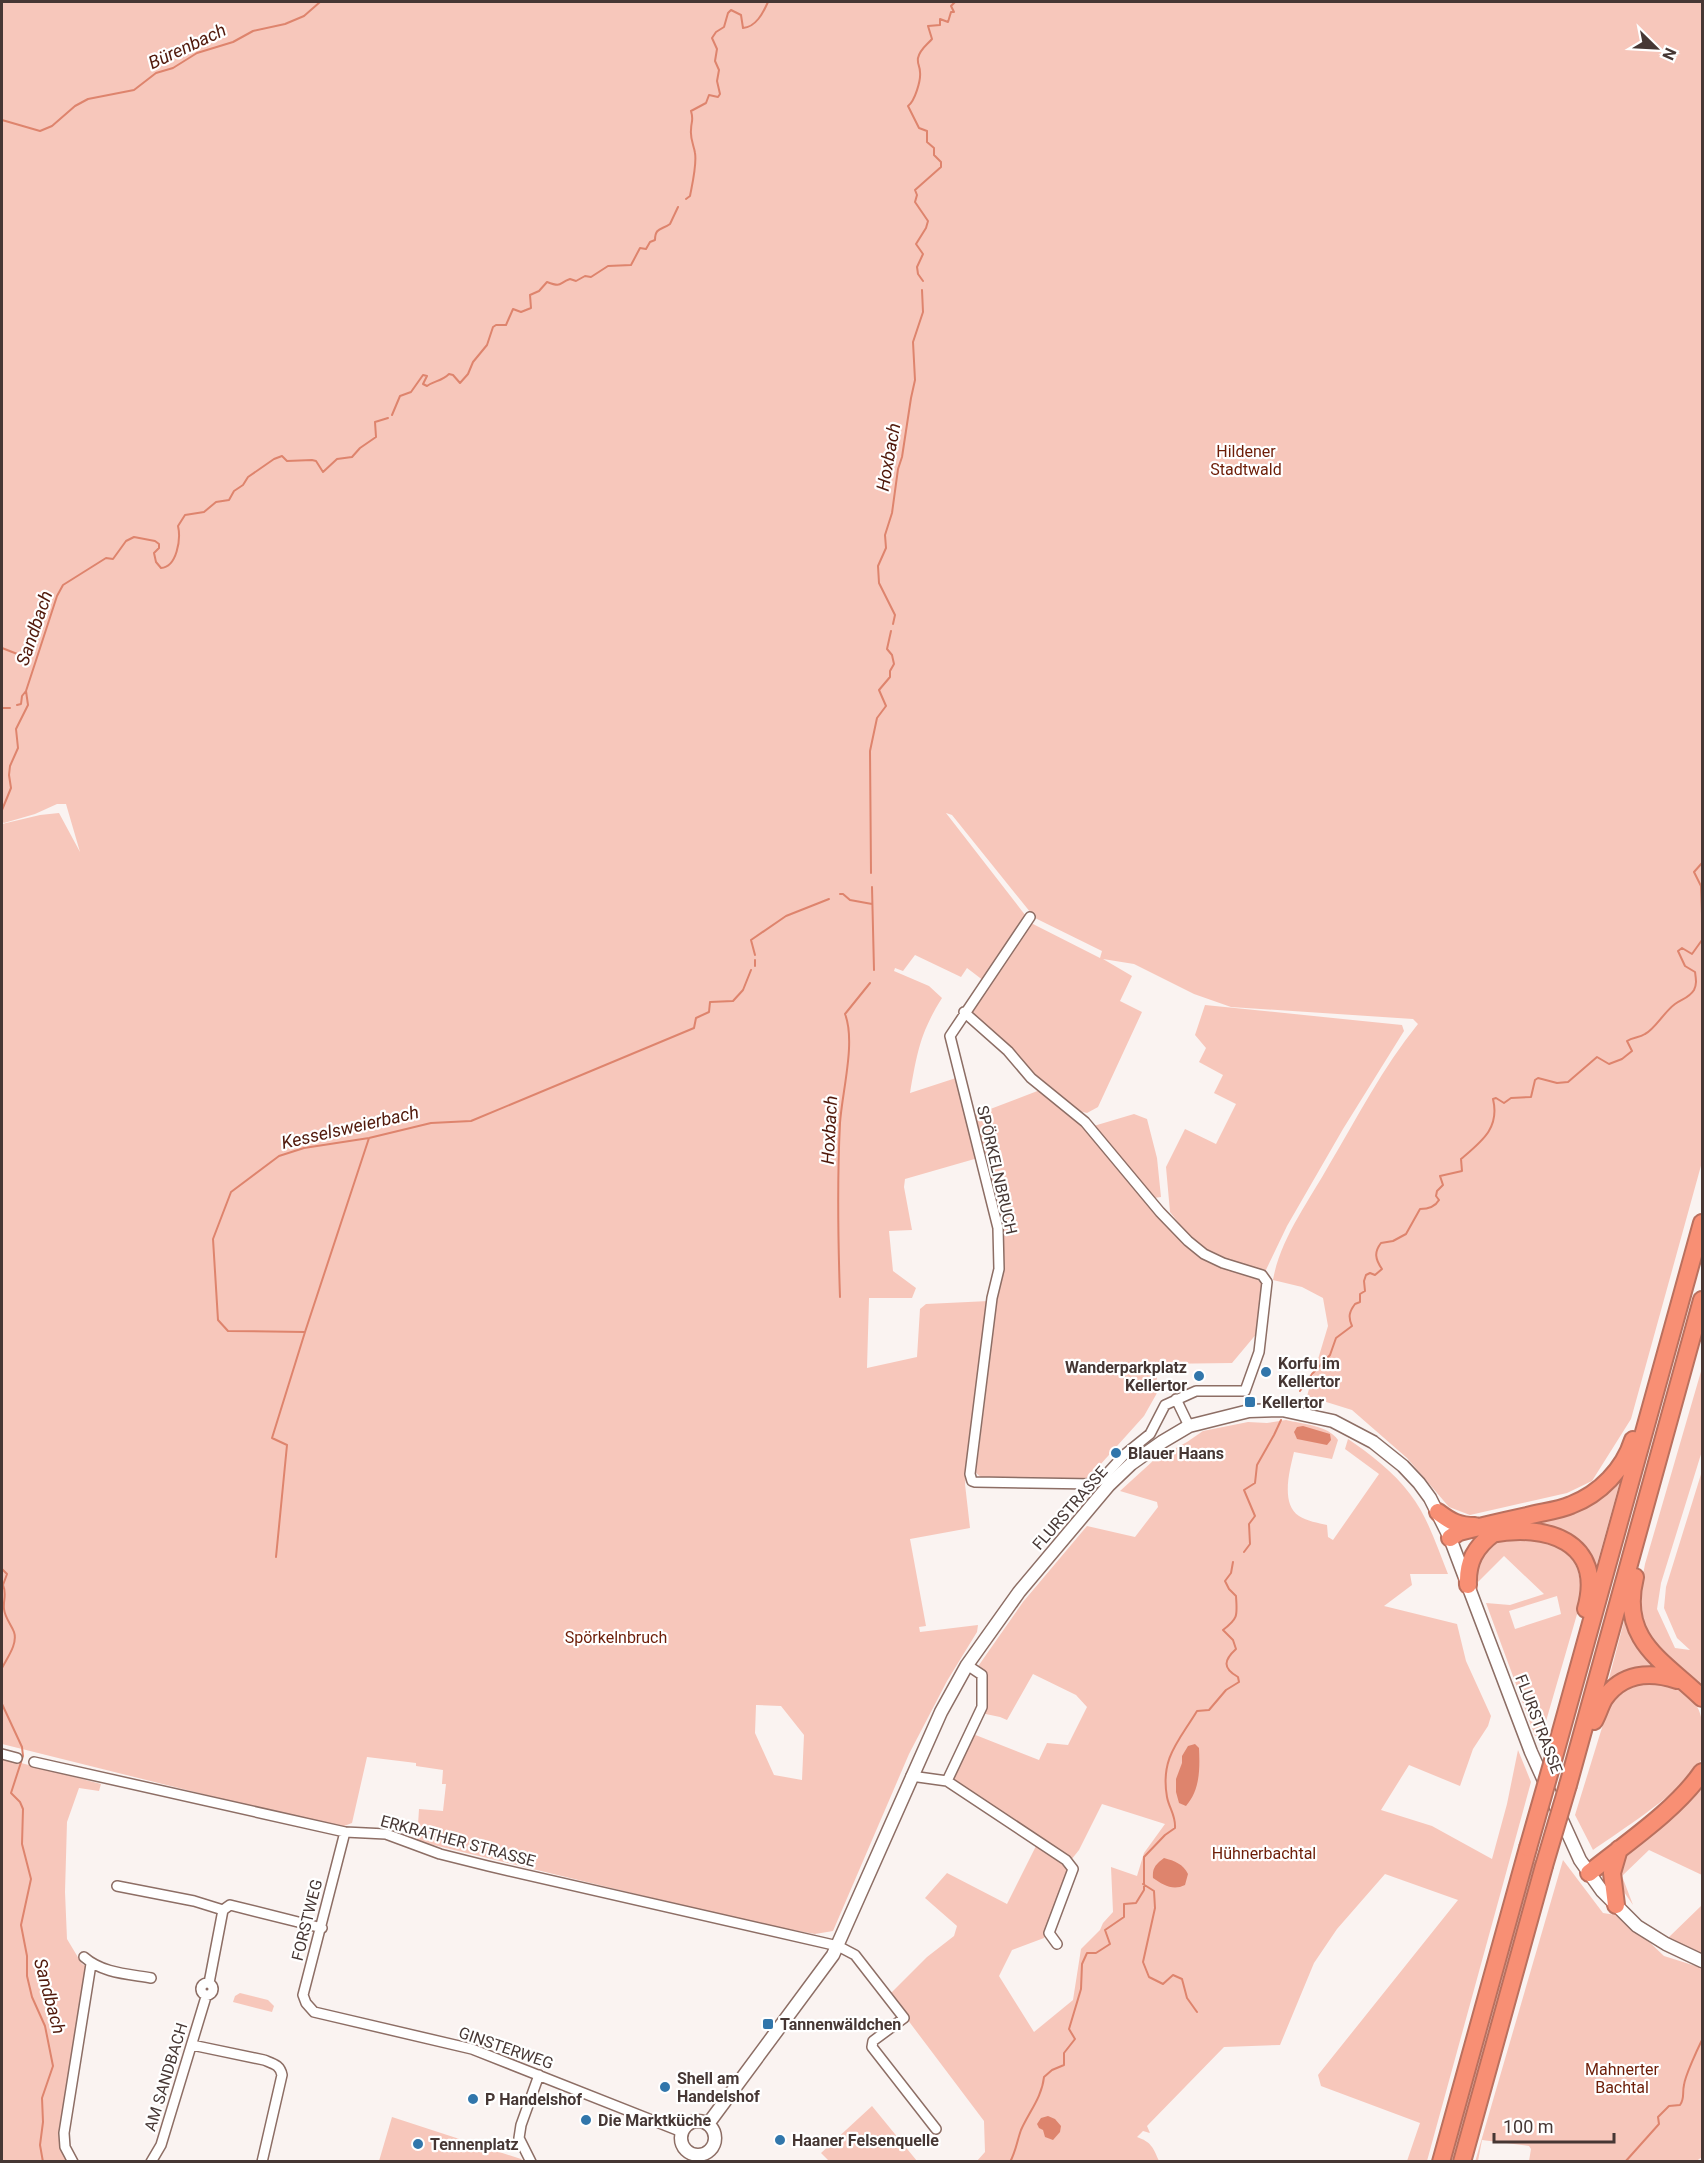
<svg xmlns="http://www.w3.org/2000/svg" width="1704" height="2163" viewBox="0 0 1704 2163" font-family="Roboto,sans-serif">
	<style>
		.green { fill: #f7c7bb; fill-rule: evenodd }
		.water { fill: #de846d }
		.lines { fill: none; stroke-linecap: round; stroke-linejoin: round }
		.stream { stroke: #de846d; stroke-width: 2 }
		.minor-casing { stroke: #8d6e65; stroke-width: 12 }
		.secondary-casing { stroke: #8d6e65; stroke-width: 15 }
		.motorway-casing { stroke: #ba705e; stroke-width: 20 }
		.minor { stroke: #fff; stroke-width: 9 }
		.secondary { stroke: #fff; stroke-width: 12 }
		.motorway { stroke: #f88f74; stroke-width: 16 }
		.motorway-bridge-casing { stroke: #ba705e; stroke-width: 20; stroke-linecap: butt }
		.motorway-bridge { stroke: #f88f74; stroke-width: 16 }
		.poi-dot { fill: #3176ab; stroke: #fff; stroke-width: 2 }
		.labels { text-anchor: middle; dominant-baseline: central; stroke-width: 4.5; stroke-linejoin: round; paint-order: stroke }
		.park-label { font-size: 16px; fill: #6d1d07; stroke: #fff }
		.street-label { font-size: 16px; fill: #463734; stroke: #fff }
		.poi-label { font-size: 16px; font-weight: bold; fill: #463734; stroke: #fff; text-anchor: start }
		.water-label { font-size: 18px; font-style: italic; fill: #51190b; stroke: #fff }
	</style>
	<rect width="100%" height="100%" fill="#faf3f1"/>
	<!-- green -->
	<path class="green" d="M 2,2 L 1702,2 L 1702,1162 L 1631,1419 L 1592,1481 L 1567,1493 L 1470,1515 L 1449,1507 L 1407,1458 L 1352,1410 L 1307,1396 L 1328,1326 L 1323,1298 L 1302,1287 L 1273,1280 C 1280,1239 1309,1201 1329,1165 C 1357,1118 1383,1067 1418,1024 L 1413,1019 L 1231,1007 L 1194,994 L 1134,964 L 1103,959 L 1132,976 L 1120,1001 L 1142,1012 L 1098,1107 L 1087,1113 L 1079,1111 L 1032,1074 L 970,1014 L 1031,923 L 1100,958 L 1102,951 L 1035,918 L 952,815 L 946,813 L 1029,920 L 984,981 L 967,968 L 961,977 L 915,955 L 903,971 L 895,968 L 894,971 L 929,986 L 942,998 C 920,1033 917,1053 910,1093 L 956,1078 L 978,1158 L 905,1179 L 904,1187 L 912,1230 L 889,1231 L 893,1271 L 916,1288 L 912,1298 L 869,1298 L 867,1368 L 917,1357 L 920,1309 L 926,1304 L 989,1301 L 965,1484 L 970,1528 L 910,1539 L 926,1626 L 919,1627 L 920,1632 L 978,1625 L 977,1632 L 947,1681 L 909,1754 L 833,1931 L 815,1934 L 764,1925 L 417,1841 L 419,1809 L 443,1811 L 446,1784 L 442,1784 L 443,1770 L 416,1766 L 416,1763 L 367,1757 L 352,1823 L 339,1828 L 2,1744 L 2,824 L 40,815 L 59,813 L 80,852 L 66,804 L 57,804 L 35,814 L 4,823 L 2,822 ZM 756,1705 L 781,1706 L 804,1735 L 802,1780 L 774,1775 L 755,1733 Z
		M 1205,1005 L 1402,1025 L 1404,1031 L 1343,1129 L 1287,1226 L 1265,1272 L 1225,1261 L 1208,1252 L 1190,1237 L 1170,1212 L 1166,1167 L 1185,1129 L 1216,1144 L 1236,1104 L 1214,1093 L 1223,1075 L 1199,1062 L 1206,1048 L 1195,1035 Z
		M 1040,1090 L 1087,1128 L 1134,1114 L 1147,1119 L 1157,1158 L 1161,1197 L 1147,1199 L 1185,1242 L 1255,1276 L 1264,1287 L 1258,1332 L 1232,1363 L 1157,1364 L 1157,1393 L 1144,1416 L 1090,1476 L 1083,1480 L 982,1478 L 976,1473 L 1002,1259 L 972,1116 Z
		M 1702,1368 L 1702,1451 L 1661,1583 L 1657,1609 L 1675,1648 L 1690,1650 L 1677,1638 L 1664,1608 L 1666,1587 L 1702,1471 L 1702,1688 L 1671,1663 L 1642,1629 L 1638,1602 L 1645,1564 Z
		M 1286,1420 C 1302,1424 1328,1425 1338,1440 L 1332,1459 L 1294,1452 C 1290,1469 1280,1504 1299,1516 C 1307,1521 1318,1523 1327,1525 L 1328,1537 L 1333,1540 L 1379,1474 L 1345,1449 L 1348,1439 C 1370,1454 1394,1472 1410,1494 C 1428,1517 1437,1547 1448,1574 L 1410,1574 L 1412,1585 L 1384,1606 L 1457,1624 L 1466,1661 L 1491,1716 L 1488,1726 L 1473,1749 L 1460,1786 L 1409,1765 L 1381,1810 L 1432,1826 L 1492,1859 L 1507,1804 L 1518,1750 L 1531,1782 L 1427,2161 L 1407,2161 L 1420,2123 L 1321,2086 L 1318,2075 L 1458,1900 L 1385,1874 L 1337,1929 L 1314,1963 L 1280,2045 L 1224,2047 L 1147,2126 L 1150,2133 L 1143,2131 L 1137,2137 C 1151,2142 1153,2147 1159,2161 L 977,2161 L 985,2152 L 984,2121 L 889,1995 L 927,1957 L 954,1936 L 957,1926 L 925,1898 L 947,1873 L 1007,1904 L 1036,1846 L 1065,1864 L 1068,1873 L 1044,1938 L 1012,1950 L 999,1976 L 1034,2032 L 1073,2000 L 1081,1949 L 1100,1930 L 1103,1923 L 1113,1912 L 1111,1867 L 1137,1876 L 1144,1853 L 1165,1824 L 1102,1804 L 1079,1850 L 1071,1860 L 952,1780 L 973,1734 L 1039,1760 L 1047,1743 L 1068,1745 L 1087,1707 L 1076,1695 L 1033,1674 L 1007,1720 L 1000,1717 L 981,1713 L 984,1685 L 972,1675 L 1023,1602 L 1087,1526 L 1135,1537 L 1158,1507 L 1157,1502 L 1120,1491 L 1154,1460 L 1187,1442 L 1203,1431 L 1248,1422 L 1267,1423 Z
		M 1622,1474 L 1595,1571 L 1583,1550 L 1557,1528 L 1516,1524 Z
		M 1506,1535 C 1553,1544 1579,1540 1582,1597 L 1542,1735 L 1535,1736 L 1486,1603 L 1510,1605 L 1544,1594 L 1504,1556 L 1478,1582 L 1473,1566 L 1483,1547 ZM 1557,1596 L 1561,1614 L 1515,1629 L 1509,1611 Z
		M 1627,1610 L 1662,1669 L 1607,1686 Z
		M 1642,1681 C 1652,1683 1665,1683 1674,1686 C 1690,1691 1702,1709 1702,1725 C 1702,1735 1704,1748 1702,1757 C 1696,1783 1617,1833 1593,1850 L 1575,1815 L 1609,1705 L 1630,1686 Z
		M 2,1758 L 101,1784 L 99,1791 L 79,1788 L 67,1822 L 65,1892 L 67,1939 L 82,1964 L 94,1970 L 66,2152 L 68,2161 L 2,2162 Z
		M 1702,1782 L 1702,1875 L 1649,1850 L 1622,1876 L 1633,1905 L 1617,1882 L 1619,1859 Z
		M 1563,1860 L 1603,1913 L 1622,1916 L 1664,1956 L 1702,1968 L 1702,2157 L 1695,2162 L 1529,2161 L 1531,2149 L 1529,2146 L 1482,2140 L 1478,2161 L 1475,2162 Z
		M 1702,1905 L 1702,1953 L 1668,1938 Z
		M 240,1993 L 268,2000 L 274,2006 L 272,2012 L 233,2002 L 235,1996 Z
		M 872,2106 L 917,2161 L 829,2161 L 821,2153 Z
		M 392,2117 L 521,2159 L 523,2161 L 379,2161 Z"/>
	<!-- water -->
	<path class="water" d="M 1303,1426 L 1330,1434 L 1331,1440 L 1327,1445 L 1297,1439 L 1294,1432 L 1297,1427 Z
		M 1195,1744 L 1199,1748 C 1200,1769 1200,1790 1186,1806 L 1179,1803 L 1176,1792 L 1176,1779 L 1182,1763 L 1182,1756 L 1188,1746 Z
		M 1164,1858 C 1175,1861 1183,1864 1188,1874 L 1185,1885 C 1173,1891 1163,1885 1153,1878 C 1152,1868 1156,1864 1164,1858 Z
		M 1048,2116 L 1055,2119 L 1061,2126 L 1060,2132 L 1053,2140 L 1045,2137 L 1043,2130 L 1039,2128 L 1037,2124 L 1041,2118 Z"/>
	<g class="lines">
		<!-- stream -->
		<path class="stream" d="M 2,120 L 40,131 L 52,126 L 75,106 L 88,99 L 134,90 L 156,73 L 173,68 L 197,53 L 233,42 L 253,31 L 285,24 L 304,16 L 320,2
			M 686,199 L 690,196 C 692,185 697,165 695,153 C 694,146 690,139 691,130 C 691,121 694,121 691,111 L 706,103 L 709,95 L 718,97 L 720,94 L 717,81 L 719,70 L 715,61 L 717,49 L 712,38 L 716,32 L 724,27 L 728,13 L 731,10 L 741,15 L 743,28 C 756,27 763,13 768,2
			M 923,281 L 918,274 L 917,267 L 923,254 L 916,244 L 926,228 L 928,221 L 915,202 L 917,195 L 915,190 L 941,167 L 941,162 L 934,155 L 934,148 L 927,142 L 927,131 L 919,128 L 908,106 C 915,101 921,80 920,72 C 920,66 917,64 918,58 C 920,49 927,45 932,39 L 928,26 L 940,25 L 940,19 L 948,22 L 951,12 L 954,12 L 951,6 L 955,2
			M 392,415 L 400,396 L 411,392 L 423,375 L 427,376 L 423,384 L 427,386 C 434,381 442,381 449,374 L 453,375 L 460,383 L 468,374 L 473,362 L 487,345 L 493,327 L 496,325 L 506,325 L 513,309 L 521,312 L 531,308 L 530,295 L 539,291 L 547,282 C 563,288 558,283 570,279 L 576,281 L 585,276 L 591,277 L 608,266 L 631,265 L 640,248 L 646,249 L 650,242 L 655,240 C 655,227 662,230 670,224 L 678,207
			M 893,624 L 895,615 L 879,583 L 878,566 L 886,548 L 885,535 L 892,513 L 898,469 L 902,457 L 911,398 L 915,380 L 913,342 L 923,312 L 922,290
			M 2,648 L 25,657
			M 17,705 L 21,704 L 22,696 L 26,691
			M 2,708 L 10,708
			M 2,810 L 11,788 L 9,775 L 10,766 L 18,748 L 16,729 L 28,705 L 26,691 L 57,596 L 63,585 L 106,558 L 113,559 L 126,541 L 134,537 L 155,541 L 159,544 L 159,548 L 154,553 L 156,562 L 161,568 C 177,567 181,539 178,526 L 185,515 L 204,512 L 216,502 L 229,500 L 234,491 L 243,485 L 248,477 L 274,459 L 282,456 L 287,461 L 312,460 L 316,461 L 323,472 L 337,459 L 352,457 L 360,448 L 376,437 L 375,422 L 388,418
			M 1702,863 L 1694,872 L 1701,886 L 1702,914
			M 871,873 L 870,751 L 877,718 L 886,706 L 879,690 L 890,677 L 890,671 L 894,664 L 892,655 L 887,649 L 891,631
			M 872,887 L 874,970
			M 840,894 L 843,894 L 850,900 L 872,904
			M 755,955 L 751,940 L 786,916 L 829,899
			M 755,960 L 755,966
			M 840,1297 C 838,1239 837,1181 840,1123 C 842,1092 856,1042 845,1014 L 870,983
			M 305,1332 L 369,1138
			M 1300,1391 L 1312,1374 L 1330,1355 L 1336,1338 L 1352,1326 C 1348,1317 1349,1312 1355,1304 L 1360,1302 L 1360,1294 L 1365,1291 L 1364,1281 L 1366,1275 L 1370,1273 L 1375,1275 L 1382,1269 C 1375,1259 1374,1252 1381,1243 L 1393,1241 L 1406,1234 L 1420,1209 C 1428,1209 1435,1207 1439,1200 L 1436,1196 L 1437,1191 L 1443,1185 L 1440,1176 L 1462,1171 L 1461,1159 C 1482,1141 1500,1128 1493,1099 L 1496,1098 L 1504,1103 L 1511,1098 L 1531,1097 L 1535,1080 L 1538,1078 L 1557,1083 L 1568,1082 L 1597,1057 L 1609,1064 L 1622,1059 L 1632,1051 L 1627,1041 C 1633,1037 1639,1038 1645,1034 C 1655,1029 1664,1012 1675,1004 C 1682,999 1689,998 1694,990 C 1697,984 1696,979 1695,972 L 1685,966 L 1678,951 L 1682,948 L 1692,954 L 1702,940
			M 1244,1552 L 1250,1544 L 1249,1524 L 1255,1516 L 1244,1490 L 1255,1483 L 1257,1465 L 1274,1435 L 1281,1420
			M 276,1557 L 287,1445 L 272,1438 L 305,1332 L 228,1331 L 218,1320 L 213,1239 L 231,1192 L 279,1156 L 304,1148 L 369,1138 L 431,1123 L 471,1121 L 694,1028 L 696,1018 L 709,1012 L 710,1002 L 733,1001 L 743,990 L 751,970
			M 2,1569 L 7,1574 L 3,1585 C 7,1594 3,1600 4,1609 C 5,1618 11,1624 14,1632 C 18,1644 7,1658 2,1668
			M 2,1704 L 22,1747 L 23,1756 L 11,1793 L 20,1802 L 23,1809 L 22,1844 L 31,1879 L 21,1925 L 27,1956 L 27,1976 L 32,1997 L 45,2026 L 53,2066 L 42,2098 L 43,2122 L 40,2145 L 43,2162
			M 1143,1884 L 1154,1891 L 1155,1908 L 1143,1962 L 1149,1977 L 1163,1984 L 1173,1975 L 1182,1979 L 1187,1998 L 1197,2012
			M 1010,2162 C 1016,2151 1017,2141 1021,2130 C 1029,2112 1042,2097 1044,2077 L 1052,2070 L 1064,2065 L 1064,2053 L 1075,2039 L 1069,2029 L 1081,1989 L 1082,1964 L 1087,1953 L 1096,1953 L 1110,1944 L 1105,1930 L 1124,1917 L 1124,1904 L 1136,1903 L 1144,1890 L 1144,1857 L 1165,1835 L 1175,1828 C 1176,1816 1169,1808 1167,1797 C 1160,1758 1179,1741 1197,1711 L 1209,1710 L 1226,1690 L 1239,1682 L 1238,1677 C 1222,1668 1224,1660 1236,1649 L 1233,1640 L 1223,1630 C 1239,1618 1237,1615 1236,1596 L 1229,1589 L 1225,1581 L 1231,1573 L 1233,1562
			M 1625,2162 L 1659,2124 L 1658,2117 L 1669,2106 L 1680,2105 C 1685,2098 1682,2093 1684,2085 C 1685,2076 1698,2048 1702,2040"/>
		<!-- minor casing -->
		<g class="minor-casing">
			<path id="minor" d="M 964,1012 L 1008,1051 L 1031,1078 L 1085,1122 L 1160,1212 L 1188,1241 L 1204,1254 L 1223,1263 L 1262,1275 L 1267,1282 L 1259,1352 L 1245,1391 L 1196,1391 L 1165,1405 L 1150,1434 L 1124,1455 L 1102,1479 L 1094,1484 L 975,1482 L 972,1481 L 970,1474 L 992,1298 L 999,1269 L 998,1228 L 950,1036 L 1030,917
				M 1176,1399 L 1189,1426
				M 2,1754 L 17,1758
				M 34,1762 L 345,1832 L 386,1834 L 440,1854 L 488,1866 L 838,1946 L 855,1955 L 904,2018 L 873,2041 L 872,2047 L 936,2129
				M 911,1776 L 947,1781 L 982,1707 L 982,1675 L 967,1665
				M 947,1781 L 1066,1860 L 1073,1869 L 1049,1933 L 1057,1944
				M 345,1832 L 303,1995 L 306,2003 L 314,2012 L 472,2049 L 682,2132
				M 117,1886 L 194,1901 L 223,1910 L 209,1983
				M 223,1910 L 230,1905 L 322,1928
				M 84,1957 C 102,1973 128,1974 151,1978
				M201 1989a6 6 0 1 1 12 0a6 6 0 1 1-12 0Z
				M 192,2045 L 264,2060 C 274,2064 280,2065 282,2075 L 262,2162
				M 73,2162 L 65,2147 L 64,2133 L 91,1964
				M 151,2162 L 161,2145 L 205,2000
				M 531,2162 L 519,2138 L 521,2125 L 539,2075"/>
		</g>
		<!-- secondary casing -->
		<g class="secondary-casing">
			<path id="secondary" d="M681 2138a17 17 0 1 1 34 0a17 17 0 1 1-34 0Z
				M 708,2124 L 833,1955 L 941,1712 L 967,1665 L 1019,1592 L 1109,1485 L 1131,1464 L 1162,1442 L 1189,1426 L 1249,1411 L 1282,1410 L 1333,1421 L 1373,1442 L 1403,1466 L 1419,1483 L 1430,1498 L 1450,1538 L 1531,1752 L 1580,1860 L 1602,1891 L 1637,1926 L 1666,1944 L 1702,1961"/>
		</g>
		<!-- motorway casing -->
		<g class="motorway-casing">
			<path id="motorway" d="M 1438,1512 C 1451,1522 1459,1526 1475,1526
				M 1491,1534 C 1546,1523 1605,1541 1586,1609
				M 1450,1538 L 1459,1532 C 1482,1526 1504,1521 1527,1516 C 1542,1512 1557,1511 1571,1505 C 1600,1494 1624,1469 1633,1440
				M 1635,1577 C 1619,1641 1664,1661 1702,1698
				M 1468,1585 C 1467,1562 1475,1547 1494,1533
				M 1594,1721 C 1598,1714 1600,1706 1604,1699 C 1622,1673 1650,1671 1677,1680
				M 1552,1764 L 1702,1223
				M 1568,1785 L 1702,1300
				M 1589,1873 C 1625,1844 1676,1810 1702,1772
				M 1616,1905 L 1612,1873 L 1619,1849
				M 1441,2162 L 1528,1848
				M 1462,2162 L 1544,1866"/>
		</g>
		<!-- minor -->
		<use href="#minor" class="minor"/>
		<!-- secondary -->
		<use href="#secondary" class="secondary"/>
		<!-- motorway -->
		<use href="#motorway" class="motorway"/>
		<!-- motorway-bridge casing -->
		<g class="motorway-bridge-casing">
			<path id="motorway-bridge" d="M 1528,1848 L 1552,1764
				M 1544,1866 L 1568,1785"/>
		</g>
		<!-- motorway-bridge -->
		<use href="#motorway-bridge" class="motorway-bridge"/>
	</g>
	<!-- markers -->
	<g class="poi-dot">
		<circle cx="1266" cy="1372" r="6"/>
		<circle cx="1199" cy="1376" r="6"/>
		<rect x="1244" y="1396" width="12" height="12" rx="3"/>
		<circle cx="1116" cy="1453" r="6"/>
		<rect x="762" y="2018" width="12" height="12" rx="3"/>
		<circle cx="665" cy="2087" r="6"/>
		<circle cx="473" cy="2099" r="6"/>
		<circle cx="586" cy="2120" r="6"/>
		<circle cx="780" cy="2140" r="6"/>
		<circle cx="418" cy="2144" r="6"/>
	</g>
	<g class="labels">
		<!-- park labels -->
		<g class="park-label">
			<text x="1246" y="451">Hildener<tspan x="1246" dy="18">Stadtwald</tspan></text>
			<text x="616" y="1637">Spörkelnbruch</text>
			<text x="1264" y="1853">Hühnerbachtal</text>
			<text x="1622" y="2069">Mahnerter<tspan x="1622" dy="18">Bachtal</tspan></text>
		</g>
		<!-- street labels -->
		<g class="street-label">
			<text transform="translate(997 1170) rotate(77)">SPÖRKELNBRUCH</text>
			<text transform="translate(1070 1508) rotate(-49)">FLURSTRASSE</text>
			<text transform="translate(1539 1724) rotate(69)">FLURSTRASSE</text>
			<text transform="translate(458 1841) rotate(15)">ERKRATHER STRASSE</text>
			<text transform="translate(307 1920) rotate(-76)">FORSTWEG</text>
			<text transform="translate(506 2048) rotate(19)">GINSTERWEG</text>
			<text transform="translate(166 2077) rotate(-73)">AM SANDBACH</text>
		</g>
		<!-- poi labels -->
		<g class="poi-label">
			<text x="1278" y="1363">Korfu im<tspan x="1278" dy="18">Kellertor</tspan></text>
			<text x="1187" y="1367" text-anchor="end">Wanderparkplatz<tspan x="1187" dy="18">Kellertor</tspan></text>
			<text x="1262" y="1402">Kellertor</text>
			<text x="1128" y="1453">Blauer Haans</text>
			<text x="780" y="2024">Tannenwäldchen</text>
			<text x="677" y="2078">Shell am<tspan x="677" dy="18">Handelshof</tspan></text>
			<text x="485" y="2099">P Handelshof</text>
			<text x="598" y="2120">Die Marktküche</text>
			<text x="792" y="2140">Haaner Felsenquelle</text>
			<text x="430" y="2144">Tennenplatz</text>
		</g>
		<!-- water labels -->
		<g class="water-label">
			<text transform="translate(187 46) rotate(-25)">Bürenbach</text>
			<text transform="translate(888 457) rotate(-80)">Hoxbach</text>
			<text transform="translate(34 628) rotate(-71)">Sandbach</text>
			<text transform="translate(350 1127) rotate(-13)">Kesselsweierbach</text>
			<text transform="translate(829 1130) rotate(-87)">Hoxbach</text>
			<text transform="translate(50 1996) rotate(75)">Sandbach</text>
		</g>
	</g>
	<!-- border -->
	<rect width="1704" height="2163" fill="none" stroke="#463734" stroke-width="6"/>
	<!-- north arrow -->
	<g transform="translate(1656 48) rotate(114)" stroke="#ffffff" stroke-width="4.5" paint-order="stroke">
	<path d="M0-4.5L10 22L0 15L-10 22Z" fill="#463734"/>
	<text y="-9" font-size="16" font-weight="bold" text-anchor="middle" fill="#463734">N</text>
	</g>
	<!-- scale -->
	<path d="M1494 2133v9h120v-9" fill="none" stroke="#463734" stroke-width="3"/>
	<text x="1503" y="2133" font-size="18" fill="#463734" stroke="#ffffff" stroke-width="4.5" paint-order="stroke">100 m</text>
</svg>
